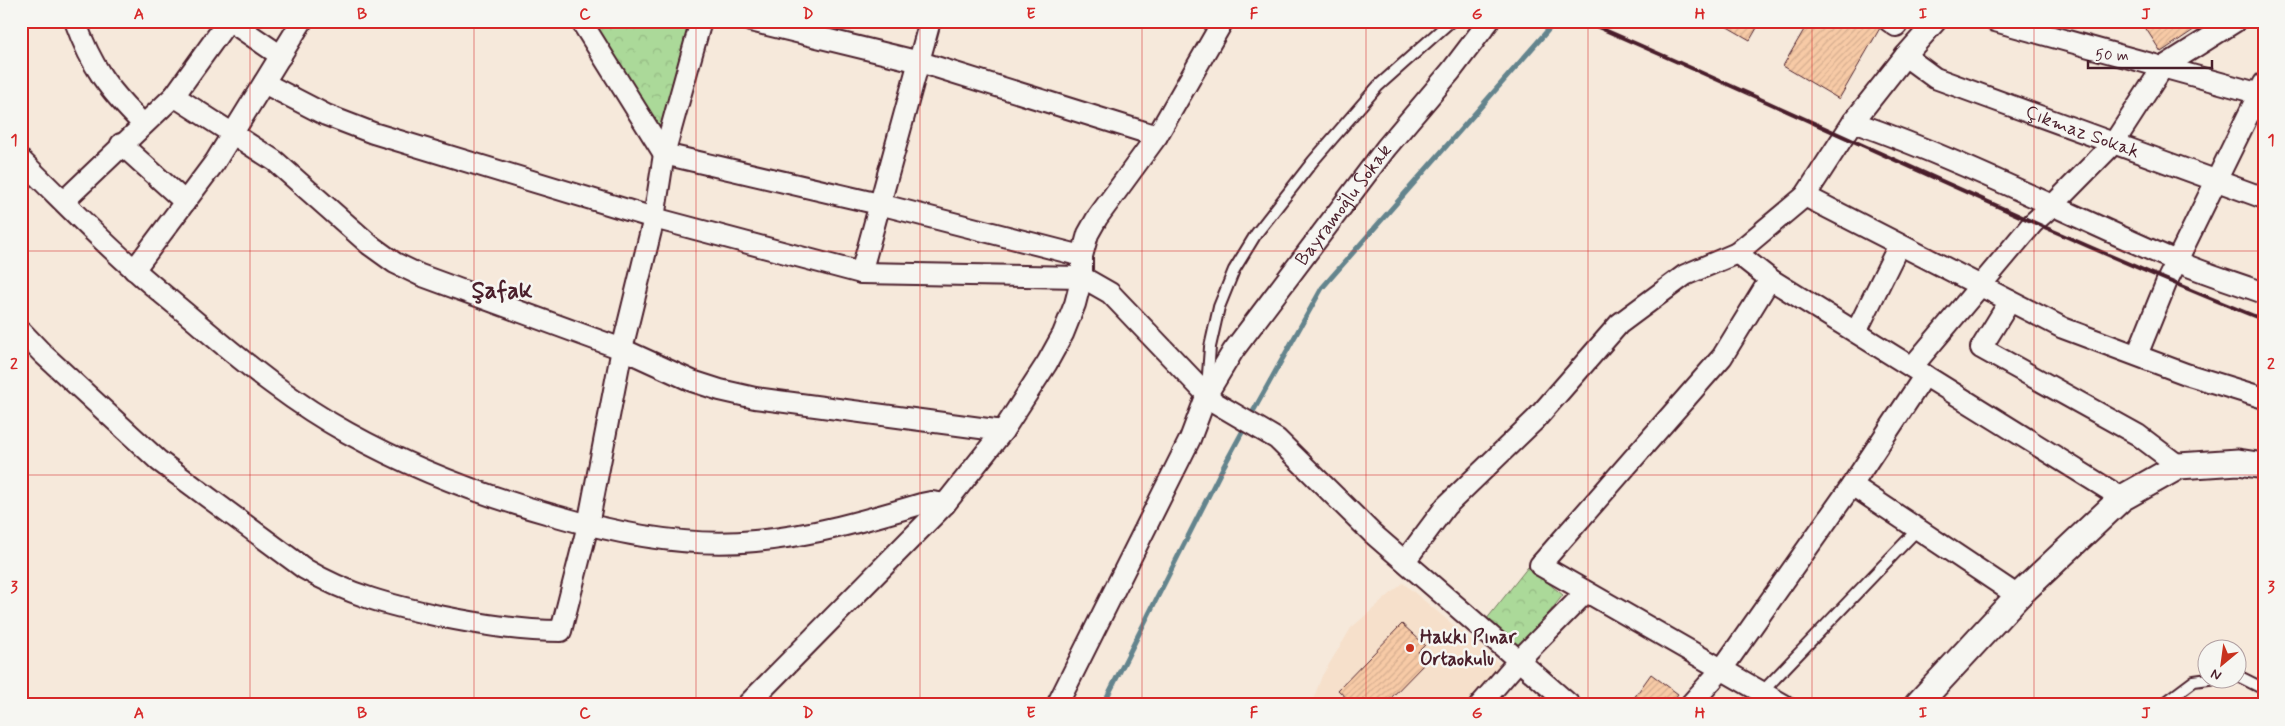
<svg xmlns="http://www.w3.org/2000/svg" width="2285" height="726" viewBox="0 0 2285 726" font-family="Mynerve,sans-serif">
	<style>
		.built { fill: #f6e0cb }
		.park { fill: url(#park-crowns); stroke: #7a7c62 }
		.lines { fill: none; stroke-linecap: round; stroke-linejoin: round }
		.stream { stroke: #64848d; stroke-width: 5 }
		.building { fill: url(#building-hatch); stroke: #4a1f2b }
		.service-casing { stroke: #4a1f2b; stroke-width: 14 }
		.minor-casing { stroke: #4a1f2b; stroke-width: 24 }
		.tertiary-casing { stroke: #4a1f2b; stroke-width: 29 }
		.service { stroke: #f6f6f2; stroke-width: 10 }
		.minor { stroke: #f6f6f2; stroke-width: 20 }
		.tertiary { stroke: #f6f6f2; stroke-width: 25 }
		.rail { stroke: #4a1f2b; stroke-width: 4 }
		.grid { fill: none; stroke: #d62828; stroke-width: 1; stroke-opacity: 0.55 }
		.poi-dot { fill: #c8321e; stroke: #f6f6f2; stroke-width: 2 }
		.labels { text-anchor: middle; dominant-baseline: central; stroke-width: 5; stroke-linejoin: round; paint-order: stroke }
		.street-label { font-size: 19px; fill: #4a1f2b; stroke: #f6f6f2 }
		.poi-label { font-size: 19px; font-weight: bold; fill: #4a1f2b; stroke: #f6f6f2; text-anchor: start }
		.district-label { font-size: 24px; font-weight: bold; fill: #4a1f2b; stroke: #f6f6f2 }
		.neatline { fill: none; stroke: #d62828; stroke-width: 2 }
		.grid-label { font-size: 16px; text-anchor: middle; font-weight: bold; fill: #d62828 }
	</style>
	<defs>
		<pattern id="park-crowns" width="20" height="18" patternUnits="userSpaceOnUse" patternTransform="scale(1.25)"><rect width="20" height="18" fill="#abd999"/><path d="M2 6a3 3 0 1 1 6 0M12 15a3 3 0 1 1 6 0" fill="none" stroke="#95ba84"/></pattern>
		<pattern id="building-hatch" width="6" height="6" patternUnits="userSpaceOnUse" patternTransform="scale(1.25)"><rect width="6" height="6" fill="#f7caa6"/><path d="M-1 1l2-2M0 6l6-6M5 7l2-2" fill="none" stroke="#d5ad8f"/></pattern>
	</defs>
	<rect width="100%" height="100%" fill="#f6e9db"/>
	<filter id="ink" filterUnits="userSpaceOnUse"><feTurbulence type="fractalNoise" baseFrequency=".02" numOctaves="2"/><feDisplacementMap in="SourceGraphic" scale="10" xChannelSelector="R" yChannelSelector="G"/><feConvolveMatrix kernelMatrix="1 2 1 2 8 2 1 2 1" color-interpolation-filters="sRGB"/></filter>
	<g filter="url(#ink)">
		<!-- built -->
		<path class="built" d="M 1403,583 L 1505,668 L 1471,705 L 1311,705 L 1322,676 L 1351,628 Z"/>
		<!-- park -->
		<path class="park" d="M 587,21 L 686,21 L 693,23 L 663,131 L 656,133 Z
			M 1528,567 L 1563,595 L 1521,648 L 1486,620 Z"/>
		<g class="lines">
			<!-- stream -->
			<path class="stream" d="M 1250,417 L 1322,288 L 1556,21
				M 1103,705 L 1219,475 L 1246,425"/>
		</g>
		<!-- building -->
		<path class="building" d="M 1717,21 L 1761,21 L 1750,40 Z
			M 1809,21 L 1868,21 L 1880,28 L 1839,99 L 1783,66 Z
			M 2141,21 L 2207,21 L 2161,52 Z
			M 1402,624 L 1425,645 L 1418,652 L 1427,661 L 1384,705 L 1354,705 L 1338,690 Z
			M 1651,674 L 1678,694 L 1670,705 L 1629,705 Z"/>
		<g class="lines">
			<!-- service casing -->
			<g class="service-casing">
				<path id="service" d="M 1207,388 L 1210,347 L 1219,307 L 1234,270 L 1256,234 L 1313,161 L 1378,86 L 1451,21
					M 2238,676 L 2264,689
					M 1762,692 L 1918,529
					M 2162,705 L 2194,681 L 2216,678"/>
			</g>
			<!-- minor casing -->
			<g class="minor-casing">
				<g id="minor">
					<path d="M 75,21 C 92,68 108,89 143,124"/>
					<path d="M 230,21 L 281,56"/>
					<path d="M 581,21 L 664,154 L 879,204 L 1082,256"/>
					<path d="M 751,21 L 920,62 L 1157,136"/>
					<path d="M 1889,21 L 1896,26 L 1899,21"/>
					<path d="M 1995,21 L 2264,95"/>
					<path id="s1" d="M 1905,56 L 1935,78 L 2264,198"/>
					<path d="M 264,83 L 326,115 L 373,133 L 654,218 L 861,273 L 1082,277 L 1110,293 L 1214,402 L 1277,439 L 1372,533 L 1570,705"/>
					<path d="M 174,96 L 275,161 L 370,245 L 395,263 L 420,275 L 622,349 L 692,381 L 720,390 L 755,398 L 1003,431"/>
					<path d="M 1853,122 C 1963,160 2067,214 2174,260 C 2203,273 2234,282 2264,293"/>
					<path d="M 121,144 L 185,202"/>
					<path d="M 21,160 C 59,197 96,236 136,271 C 157,290 180,308 202,327 C 248,366 295,404 348,433 C 413,469 481,495 553,515 C 618,534 688,548 755,541 C 812,536 867,520 921,504 L 931,502 L 945,504"/>
					<path d="M 1805,196 L 2063,328 L 2186,374 L 2264,398"/>
					<path d="M 64,201 L 174,96 L 228,21"/>
					<path d="M 1737,253 L 1805,196 L 1853,122 L 1905,56 L 1936,21"/>
					<path d="M 134,270 L 215,162 L 302,21"/>
					<path d="M 861,273 L 930,21"/>
					<path d="M 2010,301 L 1981,348 L 2138,435 L 2179,466"/>
					<path d="M 21,331 L 43,354 L 159,461 L 305,569 C 349,595 389,605 439,616 C 479,624 519,631 561,631 L 588,525 L 622,349 L 654,218 L 664,154 L 701,21"/>
					<path d="M 1856,332 L 1899,245"/>
					<path d="M 2137,355 L 2167,281 L 2264,83"/>
					<path d="M 1912,367 L 2033,223 L 2054,204 L 2113,144 L 2163,67 L 2236,21"/>
					<path d="M 1852,485 L 2018,596"/>
					<path d="M 1405,561 L 1446,506 L 1536,419 L 1619,324 L 1685,275 L 1737,253 L 1770,279"/>
					<path d="M 747,705 L 945,504 L 1003,431 L 1047,363 L 1063,334 L 1075,304 L 1082,277 L 1082,256 L 1088,234 L 1097,218 L 1157,136 L 1223,21"/>
					<path id="s2" d="M 1057,705 L 1190,439 L 1207,394 L 1233,351 L 1386,148 L 1451,71 L 1489,21"/>
					<path d="M 1480,705 L 1519,660 L 1586,592"/>
					<path d="M 1690,705 L 1722,669 L 1852,485 L 1925,375"/>
					<path d="M 1784,705 L 1540,565 L 1722,357 L 1770,279 L 2122,498"/>
				</g>
			</g>
			<!-- tertiary casing -->
			<g class="tertiary-casing">
				<path id="tertiary" d="M 1917,705 L 2018,596 L 2122,498 L 2179,466 L 2238,462 L 2264,466"/>
			</g>
			<!-- service -->
			<use href="#service" class="service"/>
			<!-- minor -->
			<use href="#minor" class="minor"/>
			<!-- tertiary -->
			<use href="#tertiary" class="tertiary"/>
			<!-- rail -->
			<path class="rail" d="M 1584,21 C 1812,119 2034,228 2264,320"/>
		</g>
	</g>
	<!-- grid -->
	<path class="grid" d="M 250,21 L 250,705M 474,21 L 474,705M 696,21 L 696,705M 920,21 L 920,705M 1142,21 L 1142,705M 1366,21 L 1366,705M 1588,21 L 1588,705M 1812,21 L 1812,705M 2034,21 L 2034,705M 21,251 L 2264,251M 21,475 L 2264,475"/>
	<!-- markers -->
	<circle class="poi-dot" cx="1410" cy="648" r="5"/>
	<g class="labels">
		<!-- street labels -->
		<g class="street-label">
			<text stroke="none"><textPath href="#s1" startOffset="194">Çıkmaz Sokak</textPath></text>
			<text stroke="none"><textPath href="#s2" startOffset="579">Bayramoğlu Sokak</textPath></text>
		</g>
		<!-- poi labels -->
		<g class="poi-label">
			<text x="1420" y="637">Hakkı Pınar<tspan x="1420" dy="22">Ortaokulu</tspan></text>
		</g>
		<!-- district labels -->
		<g class="district-label">
			<text x="502" y="291">Şafak</text>
		</g>
	</g>
	<!-- margin -->
	<rect width="2285" height="726" fill="none" stroke="#f6f6f2" stroke-width="55"/>
	<!-- north arrow -->
	<g transform="translate(2222 664) rotate(209)"><circle r="24" fill="#f6f6f2" stroke="#b1a0a2"/>
	<path d="M0-4L9 19L0 12L-9 19Z" fill="#c8321e"/>
	<text y="-8" font-size="14" font-weight="bold" text-anchor="middle" fill="#4a1f2b">N</text>
	</g>
	<!-- scale -->
	<path d="M2088 60v8h124v-8" fill="none" stroke="#4a1f2b" stroke-width="2.5"/>
	<text x="2095" y="60" font-size="15" fill="#4a1f2b" stroke="#f6f6f2" stroke-width="4" paint-order="stroke">50 m</text>
	<rect x="28" y="28" width="2230" height="670" class="neatline"/>
	<g class="grid-label">
		<text x="139" y="19">A</text>
		<text x="362" y="19">B</text>
		<text x="585" y="19">C</text>
		<text x="808" y="19">D</text>
		<text x="1031" y="19">E</text>
		<text x="1254" y="19">F</text>
		<text x="1477" y="19">G</text>
		<text x="1700" y="19">H</text>
		<text x="1923" y="19">I</text>
		<text x="2146" y="19">J</text>
		<text x="14" y="145">1</text>
		<text x="2271" y="145">1</text>
		<text x="14" y="369">2</text>
		<text x="2271" y="369">2</text>
		<text x="14" y="592">3</text>
		<text x="2271" y="592">3</text>
		<text x="139" y="718">A</text>
		<text x="362" y="718">B</text>
		<text x="585" y="718">C</text>
		<text x="808" y="718">D</text>
		<text x="1031" y="718">E</text>
		<text x="1254" y="718">F</text>
		<text x="1477" y="718">G</text>
		<text x="1700" y="718">H</text>
		<text x="1923" y="718">I</text>
		<text x="2146" y="718">J</text>
	</g>
</svg>
